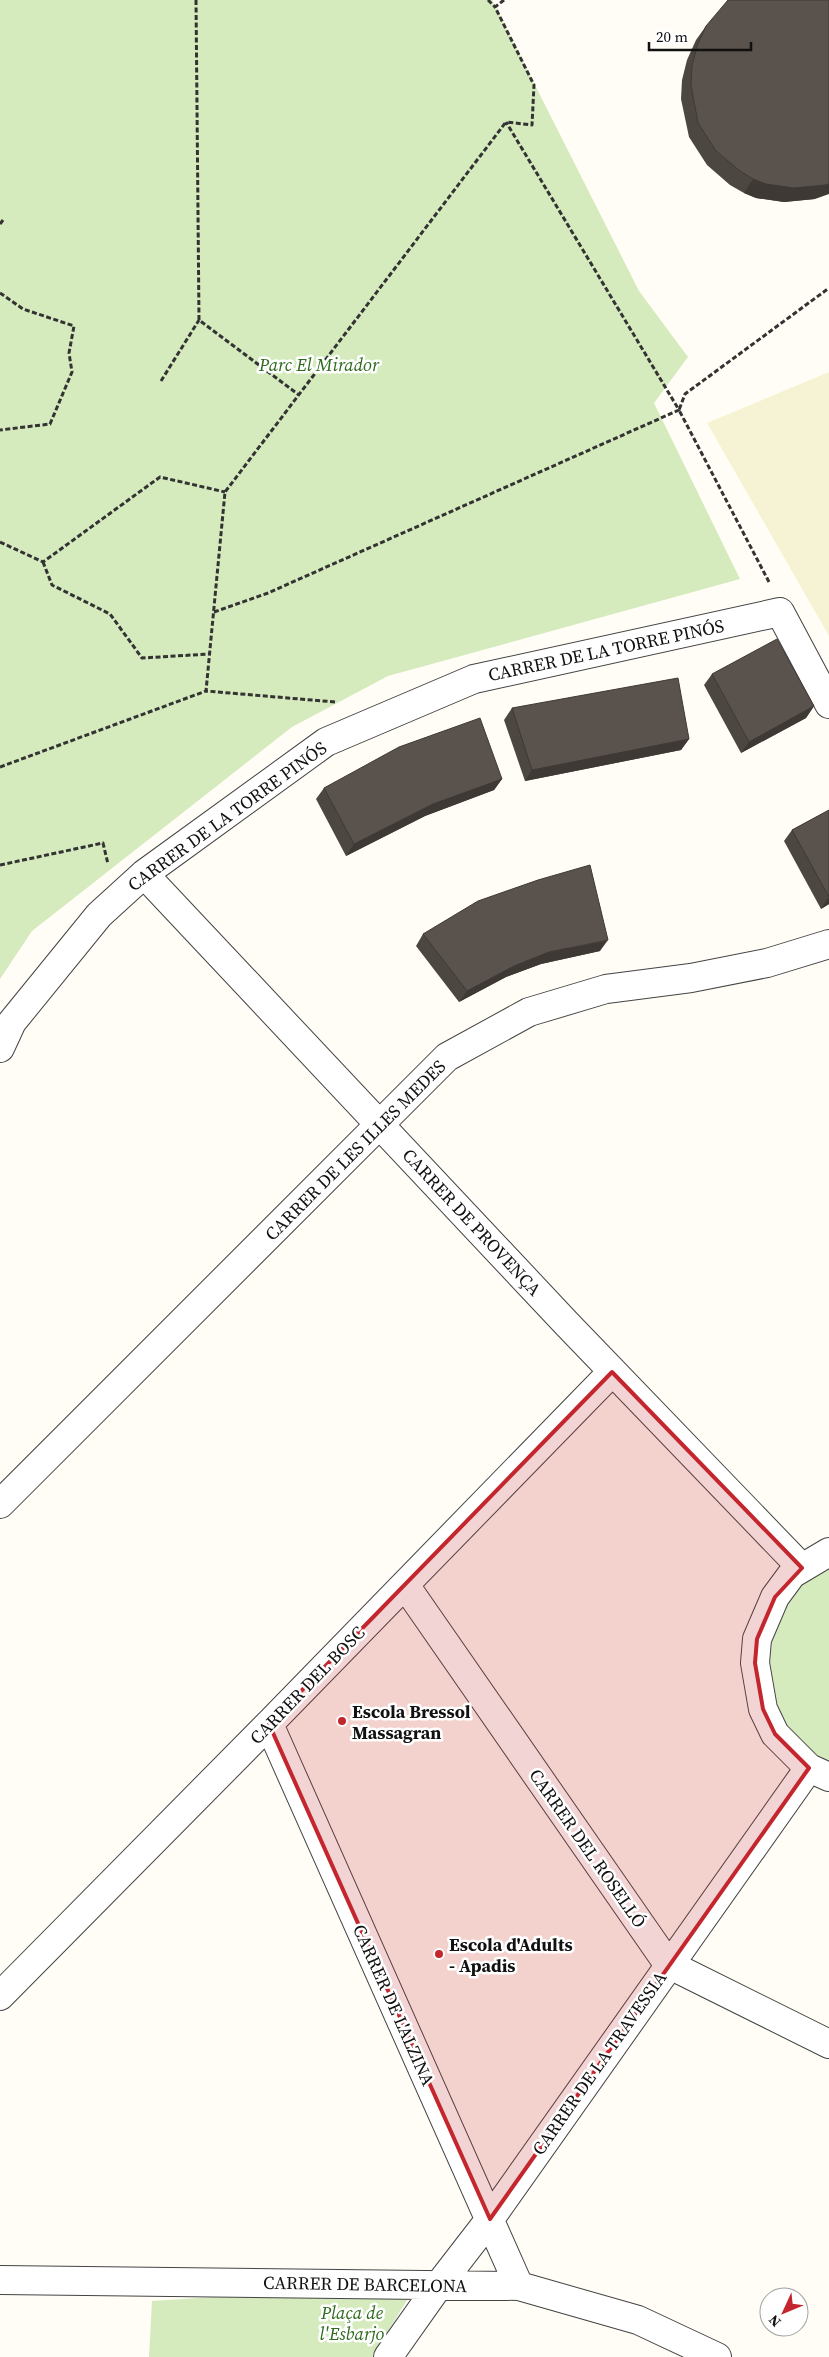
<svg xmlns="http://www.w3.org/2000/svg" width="829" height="2357" viewBox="0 0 829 2357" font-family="'Source Serif 4',serif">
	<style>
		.farmland { fill: #f6f3d4 }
		.green { fill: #d5ebbd }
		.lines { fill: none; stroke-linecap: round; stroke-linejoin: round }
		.minor-casing { stroke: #444; stroke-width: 30 }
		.path { stroke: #333; stroke-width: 3; stroke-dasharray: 5 2.5; stroke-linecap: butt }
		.minor { stroke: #fff; stroke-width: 28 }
		.wall { fill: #4d4742 }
		.shaded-wall { fill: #3f3936 }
		.building { fill: #5a524d; stroke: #3f3936 }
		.marked { fill: #c4262e; fill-opacity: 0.2; stroke: #c4262e; stroke-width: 4; stroke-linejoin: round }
		.poi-dot { fill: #c4262e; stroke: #fff; stroke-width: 2 }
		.labels { text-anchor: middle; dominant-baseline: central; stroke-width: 5; stroke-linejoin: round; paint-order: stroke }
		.park-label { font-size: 18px; font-style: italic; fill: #2f6b1f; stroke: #fff }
		.street-label { font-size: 18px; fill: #111; stroke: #fff }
		.poi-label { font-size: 18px; font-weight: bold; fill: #111; stroke: #fff; text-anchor: start }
	</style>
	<rect width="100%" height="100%" fill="#fffdf5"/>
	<!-- farmland -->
	<path class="farmland" d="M 829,372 L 829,636 L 707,423 Z"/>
	<!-- green -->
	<path class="green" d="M 0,0 L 492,0 L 639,291 L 688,357 L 654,403 L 740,579 L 388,676 L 292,727 L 32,931 L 0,979 Z
		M 829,1560 L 829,1784 L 802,1773 L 754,1656 L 782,1594 Z
		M 417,2284 L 372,2357 L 149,2357 L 152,2301 Z"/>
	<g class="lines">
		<!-- minor casing -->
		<g class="minor-casing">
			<path id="minor" d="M 144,874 L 567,1324 L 802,1568
				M 0,1048 L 12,1022 L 99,915 L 144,874 L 326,742 L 474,679 L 780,612 L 829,704
				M 0,1504 L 447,1057 L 529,1012 L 606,989 L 691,978 L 767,963 L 829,944
				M 829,1552 L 792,1574 L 775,1597 L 757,1639 L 755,1663 L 763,1709 L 775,1734 L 809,1768 L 829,1777
				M 405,1585 L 668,1964 L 829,2044
				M 269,1724 L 519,2286
				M 0,1996 L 269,1724 L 612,1372
				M 0,2280 L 519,2286 L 638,2320 L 717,2357
				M 388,2357 L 439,2285 L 490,2219 L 809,1768"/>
		</g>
		<!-- path -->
		<path class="path" d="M 196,0 L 199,320 L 299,395
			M 488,0 L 495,7
			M 504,0 L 495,7 L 534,85 L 532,125 L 507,122
			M 0,224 L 3,220
			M 0,293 L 23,309 L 74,326 L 69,353 L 72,372 L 50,424 L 0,430
			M 161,381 L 199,320
			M 0,542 L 43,562 L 160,477 L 225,492
			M 43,562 L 52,585 L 110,614 L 142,658 L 209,654
			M 769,582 L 679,410 L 685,394 L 829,288
			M 214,612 L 268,593 L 679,410 L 506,122
			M 335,702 L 206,691 L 225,492 L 506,122
			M 0,767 L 206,691
			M 0,865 L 103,843 L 108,864"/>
		<!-- minor -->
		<use href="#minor" class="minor"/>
	</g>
	<!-- wall -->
	<path class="wall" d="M 706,26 L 815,199 L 784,202 L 756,198 L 744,193 L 730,185 L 707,165 L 689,137 L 681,99 L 682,80 L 687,60 L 696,40 Z
		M 712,674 L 814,706 L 806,718 L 741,753 L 704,685 Z
		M 512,708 L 689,739 L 681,750 L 525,781 L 504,720 Z
		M 502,779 L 494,790 L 425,816 L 346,856 L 316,799 L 324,788 Z
		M 829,810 L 829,904 L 821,909 L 784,841 L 792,830 Z
		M 423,934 L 600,951 L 541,964 L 506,977 L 459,1002 L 416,946 Z"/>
	<!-- shaded-wall -->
	<path class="shaded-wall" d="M 753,179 L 829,184 L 829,194 L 815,199 L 784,202 L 756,198 L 744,193 Z
		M 814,706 L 806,718 L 741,753 L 749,742 Z
		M 689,739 L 681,750 L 525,781 L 532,770 Z
		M 502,779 L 494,790 L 425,816 L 346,856 L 354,844 L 433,804 Z
		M 829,897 L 829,904 L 821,909 Z
		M 608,940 L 600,951 L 541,964 L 506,977 L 459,1002 L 467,991 L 514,966 L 549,952 Z"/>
	<!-- building -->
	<path class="building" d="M 728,0 L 829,0 L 829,184 L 825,185 L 794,188 L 766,184 L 753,179 L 740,171 L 716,151 L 698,123 L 691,85 L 692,66 L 697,46 L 706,26 Z
		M 777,639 L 814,706 L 749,742 L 712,674 Z
		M 678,678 L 689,739 L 532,770 L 512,708 Z
		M 480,718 L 502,779 L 433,804 L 354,844 L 324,788 L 399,747 Z
		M 829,810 L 829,897 L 792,830 Z
		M 590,865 L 608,940 L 549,952 L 514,966 L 467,991 L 423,934 L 478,901 L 538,880 Z"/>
	<!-- marked area -->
	<path class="marked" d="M 612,1372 L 802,1568 L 775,1597 L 757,1639 L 755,1663 L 763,1709 L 775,1734 L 809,1768 L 490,2219 L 269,1724 Z"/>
	<!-- markers -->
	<g class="poi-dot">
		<circle cx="342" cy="1721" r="5"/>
		<circle cx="439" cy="1954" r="5"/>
	</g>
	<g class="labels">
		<!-- park labels -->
		<g class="park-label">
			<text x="319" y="364">Parc El Mirador</text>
			<text x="352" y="2312">Plaça de<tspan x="352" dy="21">l'Esbarjo</tspan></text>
		</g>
		<!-- street labels -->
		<g class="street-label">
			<text transform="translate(606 650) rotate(-12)">CARRER DE LA TORRE PINÓS</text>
			<text transform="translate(227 816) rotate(-36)">CARRER DE LA TORRE PINÓS</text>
			<text transform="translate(355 1150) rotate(-45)">CARRER DE LES ILLES MEDES</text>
			<text transform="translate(472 1222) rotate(47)">CARRER DE PROVENÇA</text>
			<text transform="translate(307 1685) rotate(-46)">CARRER DEL BOSC</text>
			<text transform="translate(588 1848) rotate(55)">CARRER DEL ROSELLÓ</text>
			<text transform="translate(394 2005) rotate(66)">CARRER DE L'ALZINA</text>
			<text transform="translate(599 2063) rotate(-55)">CARRER DE LA TRAVESSIA</text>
			<text transform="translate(365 2284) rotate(1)">CARRER DE BARCELONA</text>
		</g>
		<!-- poi labels -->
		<g class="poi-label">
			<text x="352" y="1711">Escola Bressol<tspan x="352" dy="21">Massagran</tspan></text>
			<text x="449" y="1944">Escola d'Adults<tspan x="449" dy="21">- Apadis</tspan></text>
		</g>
	</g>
	<!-- north arrow -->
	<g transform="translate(784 2312) rotate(226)"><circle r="24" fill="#ffffff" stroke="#a0a0a0"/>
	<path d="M0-4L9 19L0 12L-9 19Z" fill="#c4262e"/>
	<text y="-8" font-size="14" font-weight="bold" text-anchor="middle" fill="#111111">N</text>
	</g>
	<!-- scale -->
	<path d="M649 42v8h102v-8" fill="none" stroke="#111111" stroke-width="2.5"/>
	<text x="656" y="42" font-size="15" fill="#111111" stroke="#ffffff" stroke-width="4" paint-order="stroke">20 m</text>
</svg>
